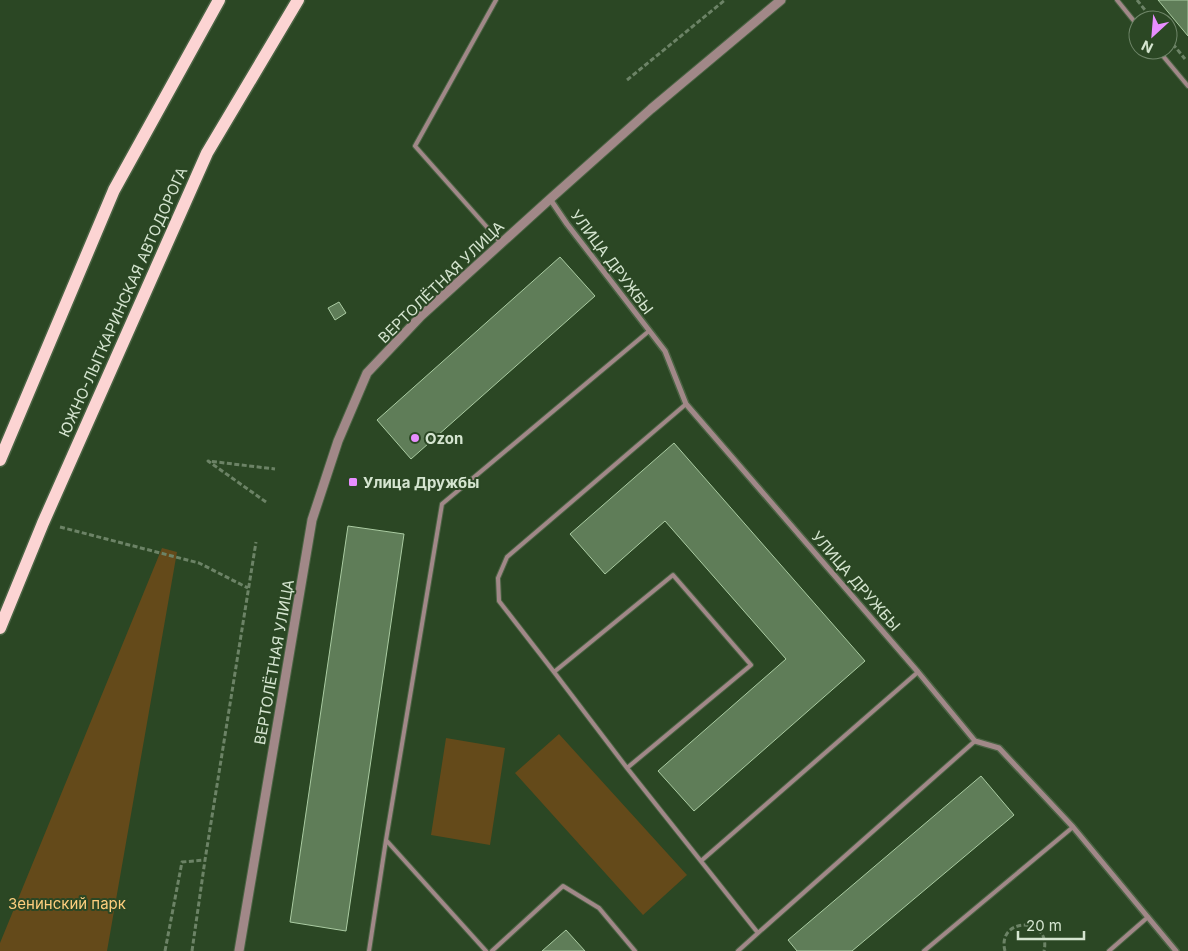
<svg xmlns="http://www.w3.org/2000/svg" width="1188" height="951" viewBox="0 0 1188 951" font-family="Inter,sans-serif">
	<style>
		.green { fill: #644a1a }
		.building { fill: #5f7d58; stroke: #aacba2 }
		.lines { fill: none; stroke-linecap: round; stroke-linejoin: round }
		.service-casing { stroke: #4a6343; stroke-width: 6 }
		.minor-casing { stroke: #4a6343; stroke-width: 8 }
		.tertiary-casing { stroke: #4a6343; stroke-width: 11 }
		.primary-casing { stroke: #4a6343; stroke-width: 15 }
		.path { stroke: #6c8366; stroke-width: 3; stroke-dasharray: 5 2.5; stroke-linecap: butt }
		.service { stroke: #a18888; stroke-width: 4 }
		.minor { stroke: #a18888; stroke-width: 5 }
		.tertiary { stroke: #a18888; stroke-width: 9 }
		.primary { stroke: #fcd4d3; stroke-width: 12 }
		.poi-dot { fill: #e88eff; stroke: #2b4724; stroke-width: 2 }
		.labels { text-anchor: middle; dominant-baseline: central; stroke-width: 4; stroke-linejoin: round; paint-order: stroke }
		.street-label { font-size: 15px; fill: #d5e5d0; stroke: #2b4724 }
		.poi-label { font-size: 15px; font-weight: bold; fill: #d5e5d0; stroke: #2b4724; text-anchor: start }
		.park-label { font-size: 15px; fill: #fdce7e; stroke: #2b4724 }
	</style>
	<rect width="100%" height="100%" fill="#2b4724"/>
	<!-- green -->
	<path class="green" d="M 162,548 L 177,552 L 107,951 L 0,951 L 0,943 Z
		M 559,734 L 687,875 L 643,915 L 515,773 Z
		M 446,738 L 505,748 L 490,845 L 431,835 Z"/>
	<!-- building -->
	<path class="building" d="M 1158,0 L 1188,0 L 1188,36 Z
		M 560,257 L 595,296 L 411,459 L 377,420 Z
		M 339,302 L 346,313 L 335,320 L 328,308 Z
		M 674,443 L 865,661 L 694,811 L 658,771 L 786,659 L 665,521 L 605,574 L 570,534 Z
		M 348,526 L 404,534 L 346,931 L 290,922 Z
		M 981,776 L 1014,815 L 852,951 L 797,951 L 788,940 Z
		M 566,930 L 585,951 L 542,951 Z"/>
	<g class="lines">
		<!-- service casing -->
		<g class="service-casing">
			<path id="service" d="M 496,0 L 415,146 L 501,243
				M 1117,0 L 1138,26
				M 1158,50 L 1188,86
				M 686,404 L 507,557 L 498,578 L 499,601 L 554,672 L 627,768 L 758,933 L 975,741
				M 554,672 L 673,575 L 751,665 L 627,768
				M 701,861 L 918,672
				M 369,951 L 386,840
				M 486,951 L 386,840 L 442,504 L 649,331
				M 492,951 L 563,886 L 599,908 L 635,951
				M 738,951 L 758,933
				M 924,951 L 1073,827
				M 1109,951 L 1148,917"/>
		</g>
		<!-- minor casing -->
		<g class="minor-casing">
			<path id="minor" d="M 550,199 L 567,224 L 665,351 L 686,404 L 918,672 L 975,741 L 999,748 L 1073,827 L 1176,951"/>
		</g>
		<!-- tertiary casing -->
		<g class="tertiary-casing">
			<path id="tertiary" d="M 239,951 L 312,520 L 338,441 L 367,373 L 421,316 L 550,199 L 651,109 L 781,0"/>
		</g>
		<!-- primary casing -->
		<g class="primary-casing">
			<path id="primary" d="M 0,460 L 114,190 L 219,0
				M 0,628 L 43,523 L 207,153 L 298,0"/>
		</g>
		<!-- path -->
		<path class="path" d="M 1137,0 L 1153,20
			M 1168,38 L 1185,59
			M 627,80 L 725,0
			M 266,502 L 208,461 L 275,469
			M 60,527 L 199,563 L 248,588
			M 165,951 L 182,862 L 205,860
			M 192,951 L 205,860 L 256,542
			M 1005,951 C 996,917 1052,916 1044,951"/>
		<!-- service -->
		<use href="#service" class="service"/>
		<!-- minor -->
		<use href="#minor" class="minor"/>
		<!-- tertiary -->
		<use href="#tertiary" class="tertiary"/>
		<!-- primary -->
		<use href="#primary" class="primary"/>
	</g>
	<!-- markers -->
	<g class="poi-dot">
		<circle cx="415" cy="438" r="5"/>
		<rect x="348" y="477" width="10" height="10" rx="2.5"/>
	</g>
	<g class="labels">
		<!-- street labels -->
		<g class="street-label">
			<text transform="translate(612 262) rotate(53)">УЛИЦА ДРУЖБЫ</text>
			<text transform="translate(441 282) rotate(-44)">ВЕРТОЛЁТНАЯ УЛИЦА</text>
			<text transform="translate(123 302) rotate(-66)">ЮЖНО-ЛЫТКАРИНСКАЯ АВТОДОРОГА</text>
			<text transform="translate(856 581) rotate(49)">УЛИЦА ДРУЖБЫ</text>
			<text transform="translate(274 662) rotate(-80)">ВЕРТОЛЁТНАЯ УЛИЦА</text>
		</g>
		<!-- poi labels -->
		<g class="poi-label">
			<text x="425" y="438">Ozon</text>
			<text x="363" y="482">Улица Дружбы</text>
		</g>
		<!-- park labels -->
		<g class="park-label">
			<text x="67" y="903">Зенинский парк</text>
		</g>
	</g>
	<!-- north arrow -->
	<g transform="translate(1153 35) rotate(206)"><circle r="24" fill="#2b4724" stroke="#6f8669"/>
	<path d="M0-4L9 19L0 12L-9 19Z" fill="#e88eff"/>
	<text y="-8" font-size="14" font-weight="bold" text-anchor="middle" fill="#d5e5d0">N</text>
	</g>
	<!-- scale -->
	<path d="M1018 931v8h66v-8" fill="none" stroke="#d5e5d0" stroke-width="2.5"/>
	<text x="1026" y="931" font-size="15" fill="#d5e5d0" stroke="#2b4724" stroke-width="4" paint-order="stroke">20 m</text>
</svg>
